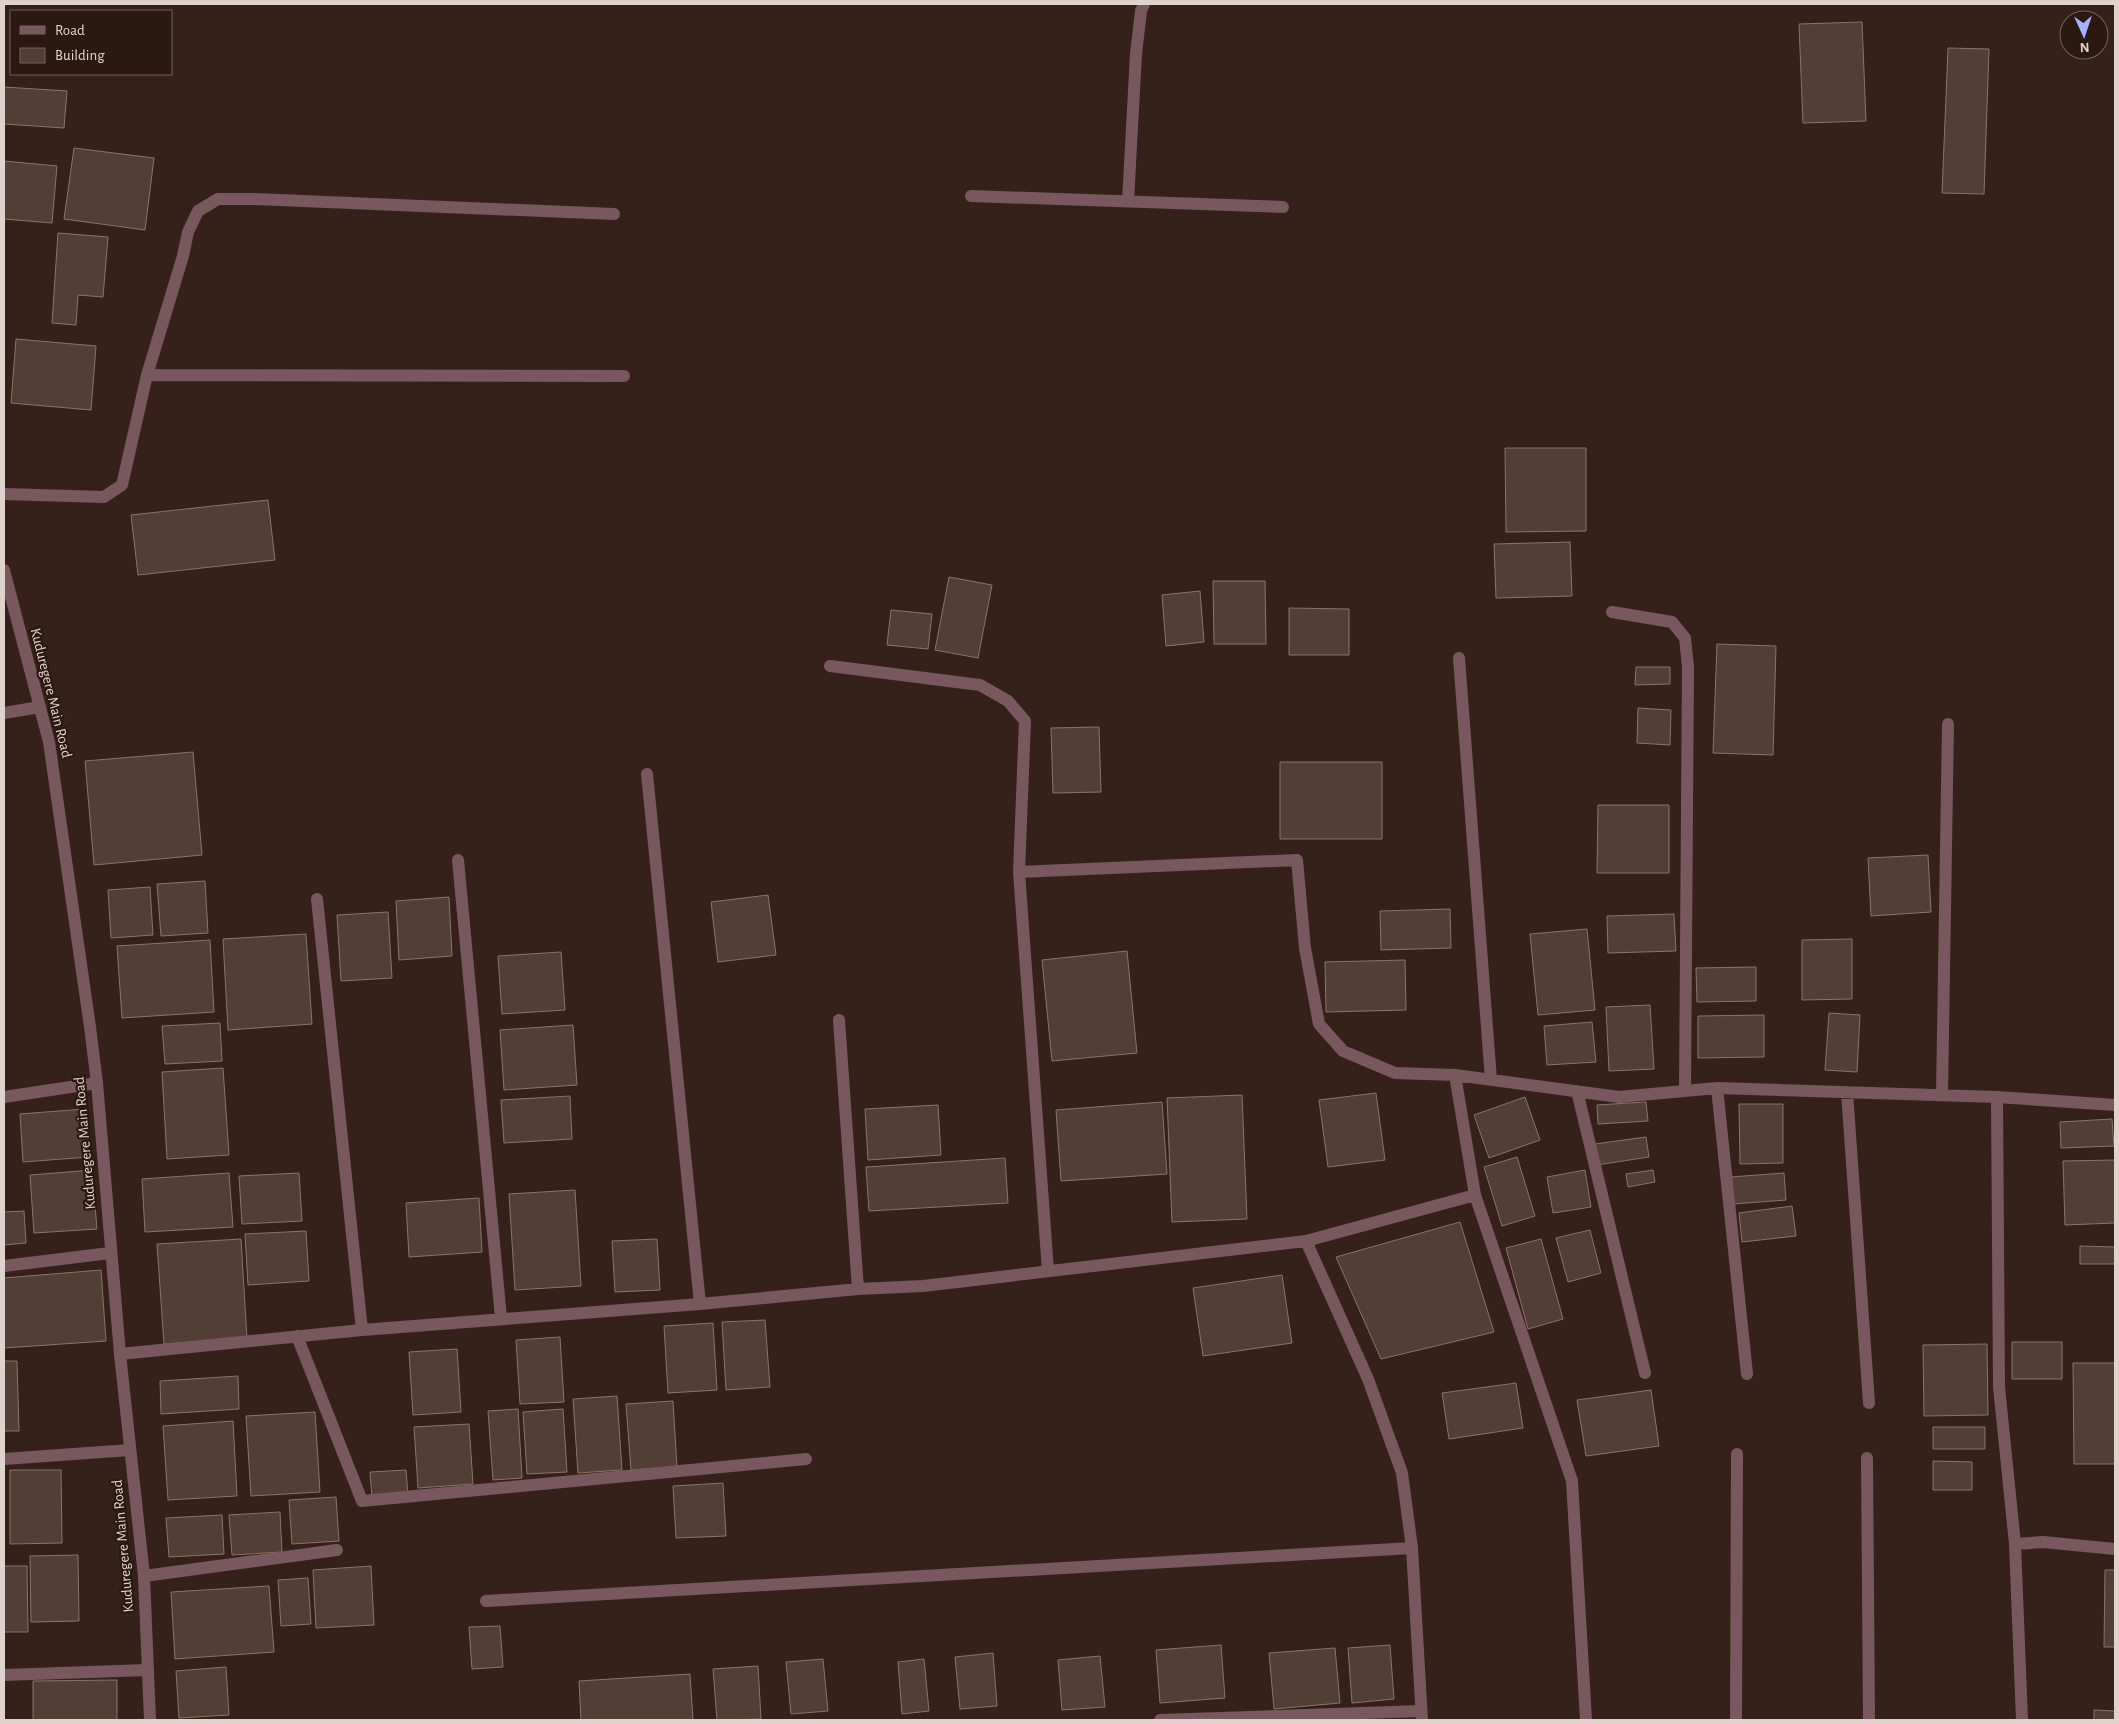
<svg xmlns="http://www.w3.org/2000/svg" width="2119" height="1724" viewBox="0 0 2119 1724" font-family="'Alegreya Sans',sans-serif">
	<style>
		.building { fill: #533e36; stroke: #8b736a }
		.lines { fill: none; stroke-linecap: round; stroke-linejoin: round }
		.minor { stroke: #78585e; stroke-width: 12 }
		.tertiary { stroke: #78585e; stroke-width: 12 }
		.labels { text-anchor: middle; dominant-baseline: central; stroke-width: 4.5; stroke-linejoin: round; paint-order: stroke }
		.street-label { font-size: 15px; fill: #e0d3ce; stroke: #2a1811 }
	</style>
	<rect width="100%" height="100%" fill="#35211a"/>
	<!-- building -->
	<path class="building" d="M 1862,22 L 1866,121 L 1803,123 L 1799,24 Z
		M 1948,48 L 1989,49 L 1984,194 L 1942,193 Z
		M 4,87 L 67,91 L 64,128 L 4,124 Z
		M 74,148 L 154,158 L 145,230 L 64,219 Z
		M 4,161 L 57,166 L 52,223 L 4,219 Z
		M 58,233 L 108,237 L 103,297 L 78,295 L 76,325 L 52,323 Z
		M 16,339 L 96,346 L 91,410 L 11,403 Z
		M 1505,448 L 1586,448 L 1586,531 L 1506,532 Z
		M 268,500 L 275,560 L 138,575 L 131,515 Z
		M 1570,542 L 1572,596 L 1496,598 L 1494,544 Z
		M 949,577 L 992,585 L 978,658 L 935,650 Z
		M 1213,581 L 1265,581 L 1266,644 L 1214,644 Z
		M 1200,591 L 1204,642 L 1166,646 L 1162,595 Z
		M 1289,608 L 1349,609 L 1349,655 L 1289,655 Z
		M 891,610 L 932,614 L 928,649 L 887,645 Z
		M 1717,644 L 1776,646 L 1773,755 L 1713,753 Z
		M 1636,667 L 1670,667 L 1670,684 L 1635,685 Z
		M 1638,708 L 1671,710 L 1670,745 L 1637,743 Z
		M 1099,727 L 1101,792 L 1053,793 L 1051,728 Z
		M 193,752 L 202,855 L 94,865 L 85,761 Z
		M 1280,762 L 1382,762 L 1382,839 L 1280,839 Z
		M 1598,805 L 1669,805 L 1669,873 L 1597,873 Z
		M 1928,855 L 1931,912 L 1871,916 L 1868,858 Z
		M 205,881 L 208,933 L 161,936 L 157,884 Z
		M 150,887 L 153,935 L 111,938 L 108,890 Z
		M 768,895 L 776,955 L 718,962 L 711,902 Z
		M 449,897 L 452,956 L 399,960 L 396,901 Z
		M 1450,909 L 1451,948 L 1381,950 L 1380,911 Z
		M 388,912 L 392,978 L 341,981 L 337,915 Z
		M 1674,914 L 1676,951 L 1608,953 L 1607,916 Z
		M 1587,929 L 1595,1010 L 1538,1015 L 1530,934 Z
		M 306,934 L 312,1024 L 228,1030 L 223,939 Z
		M 1852,939 L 1852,999 L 1802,1000 L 1802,940 Z
		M 210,940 L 214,1012 L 122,1018 L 117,946 Z
		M 1127,951 L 1137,1053 L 1052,1061 L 1042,960 Z
		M 561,952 L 565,1010 L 502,1014 L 498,956 Z
		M 1405,960 L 1406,1010 L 1326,1012 L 1325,962 Z
		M 1756,967 L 1756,1001 L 1697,1002 L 1696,968 Z
		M 1650,1005 L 1654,1069 L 1609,1071 L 1606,1007 Z
		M 1829,1013 L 1860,1015 L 1857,1072 L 1825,1070 Z
		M 1764,1015 L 1764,1057 L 1698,1058 L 1698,1016 Z
		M 1592,1022 L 1596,1062 L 1547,1065 L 1544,1026 Z
		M 220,1023 L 222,1061 L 165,1064 L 162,1026 Z
		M 573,1025 L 577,1085 L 504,1090 L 500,1030 Z
		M 223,1068 L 229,1155 L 167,1159 L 162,1072 Z
		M 1376,1093 L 1385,1160 L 1328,1167 L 1319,1100 Z
		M 1242,1095 L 1247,1219 L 1172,1222 L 1167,1098 Z
		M 570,1096 L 572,1139 L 504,1143 L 501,1100 Z
		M 1525,1097 L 1540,1140 L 1489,1158 L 1474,1115 Z
		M 1162,1102 L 1167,1174 L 1061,1181 L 1056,1110 Z
		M 1646,1102 L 1648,1121 L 1598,1124 L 1597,1105 Z
		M 1739,1104 L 1783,1104 L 1783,1163 L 1740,1164 Z
		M 938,1105 L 941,1155 L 868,1160 L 865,1109 Z
		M 85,1109 L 89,1157 L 23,1162 L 20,1114 Z
		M 2112,1119 L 2114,1146 L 2061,1148 L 2060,1122 Z
		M 1646,1137 L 1649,1157 L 1597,1165 L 1595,1144 Z
		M 1517,1157 L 1535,1216 L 1502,1226 L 1484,1167 Z
		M 1005,1158 L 1008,1203 L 869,1211 L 866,1167 Z
		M 2115,1160 L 2115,1223 L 2065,1225 L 2063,1161 Z
		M 92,1170 L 97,1229 L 34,1233 L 30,1175 Z
		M 1585,1170 L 1591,1207 L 1553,1213 L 1547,1177 Z
		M 1653,1170 L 1655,1182 L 1628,1187 L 1626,1174 Z
		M 229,1173 L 233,1227 L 145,1232 L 142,1179 Z
		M 299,1173 L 302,1221 L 242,1224 L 239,1176 Z
		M 1784,1173 L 1786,1200 L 1733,1204 L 1731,1177 Z
		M 575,1190 L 581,1286 L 515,1290 L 509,1194 Z
		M 479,1198 L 482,1252 L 409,1257 L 406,1203 Z
		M 1792,1206 L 1796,1236 L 1742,1242 L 1739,1213 Z
		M 24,1211 L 26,1243 L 4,1245 L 4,1212 Z
		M 1460,1222 L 1494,1332 L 1381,1359 L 1336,1257 Z
		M 1590,1230 L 1601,1273 L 1568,1282 L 1556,1238 Z
		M 306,1231 L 309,1281 L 248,1285 L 245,1234 Z
		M 241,1239 L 247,1339 L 164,1344 L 157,1244 Z
		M 657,1239 L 660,1290 L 615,1292 L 612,1241 Z
		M 1541,1239 L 1563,1319 L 1528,1329 L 1506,1248 Z
		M 2080,1246 L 2115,1247 L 2115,1264 L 2080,1264 Z
		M 101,1270 L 106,1341 L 4,1348 L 4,1278 Z
		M 1282,1275 L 1292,1343 L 1203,1356 L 1193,1288 Z
		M 765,1320 L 770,1387 L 726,1390 L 722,1322 Z
		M 713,1323 L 717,1390 L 668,1393 L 664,1326 Z
		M 560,1337 L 564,1402 L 520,1404 L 516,1340 Z
		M 2012,1342 L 2062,1342 L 2062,1379 L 2012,1379 Z
		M 1987,1344 L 1988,1415 L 1924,1416 L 1923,1345 Z
		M 457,1349 L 461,1412 L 413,1415 L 409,1352 Z
		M 4,1361 L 17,1361 L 19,1431 L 4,1431 Z
		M 2073,1363 L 2115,1363 L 2115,1464 L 2074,1464 Z
		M 238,1376 L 239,1409 L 161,1414 L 160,1381 Z
		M 1516,1383 L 1523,1428 L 1449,1439 L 1442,1393 Z
		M 1651,1390 L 1659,1446 L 1586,1456 L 1577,1400 Z
		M 617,1396 L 622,1470 L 578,1473 L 573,1399 Z
		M 673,1401 L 677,1467 L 631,1470 L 626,1404 Z
		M 518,1409 L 522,1478 L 493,1480 L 488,1411 Z
		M 563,1409 L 567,1472 L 527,1474 L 523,1412 Z
		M 315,1412 L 320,1492 L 251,1496 L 246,1416 Z
		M 233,1421 L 237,1496 L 168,1500 L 163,1426 Z
		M 469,1424 L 473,1484 L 418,1488 L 414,1427 Z
		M 1933,1427 L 1985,1427 L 1985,1449 L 1933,1449 Z
		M 1933,1461 L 1972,1462 L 1972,1490 L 1933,1490 Z
		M 10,1470 L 61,1470 L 62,1543 L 10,1544 Z
		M 406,1470 L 408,1496 L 372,1498 L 370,1472 Z
		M 723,1483 L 726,1536 L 676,1538 L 673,1486 Z
		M 336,1497 L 339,1541 L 292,1544 L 289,1500 Z
		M 280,1512 L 282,1552 L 232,1555 L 229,1515 Z
		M 222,1515 L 224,1554 L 169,1557 L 166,1518 Z
		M 78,1555 L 79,1621 L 31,1622 L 30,1556 Z
		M 4,1566 L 27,1566 L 28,1632 L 4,1632 Z
		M 371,1566 L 374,1625 L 316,1628 L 313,1570 Z
		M 2105,1570 L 2115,1570 L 2115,1647 L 2104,1647 Z
		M 308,1578 L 311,1624 L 281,1626 L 278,1580 Z
		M 269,1586 L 274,1652 L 175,1659 L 171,1592 Z
		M 500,1626 L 503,1667 L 472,1669 L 469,1627 Z
		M 1221,1645 L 1225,1698 L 1160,1703 L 1156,1650 Z
		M 1390,1645 L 1394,1699 L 1352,1703 L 1348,1648 Z
		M 1335,1648 L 1340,1703 L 1274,1709 L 1269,1653 Z
		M 993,1653 L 997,1706 L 960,1709 L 955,1657 Z
		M 1100,1656 L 1105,1707 L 1062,1710 L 1058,1660 Z
		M 823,1659 L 828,1711 L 791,1714 L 786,1662 Z
		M 924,1659 L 929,1711 L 902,1714 L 898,1662 Z
		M 758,1666 L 761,1719 L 717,1720 L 713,1669 Z
		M 226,1667 L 229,1715 L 179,1718 L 176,1671 Z
		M 690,1674 L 693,1720 L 581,1720 L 579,1681 Z
		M 117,1680 L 117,1720 L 33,1720 L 33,1681 Z
		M 2094,1710 L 2115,1711 L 2115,1720 L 2094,1720 Z"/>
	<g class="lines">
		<!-- minor -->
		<path class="minor" d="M 971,196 L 1283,207
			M 1128,201 L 1136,54 L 1141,11 L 1144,4
			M 147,375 L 624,376
			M 4,494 L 104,497 L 122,485 L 147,375 L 183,256 L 188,232 L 198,211 L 218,199 L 255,199 L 614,214
			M 1612,612 L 1672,622 L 1685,638 L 1688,667 L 1685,1091
			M 1459,658 L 1491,1080
			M 830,666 L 980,685 L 1008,701 L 1025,721 L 1019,872 L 1048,1271
			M 4,713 L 40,707
			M 647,774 L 700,1304
			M 458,860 L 501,1318
			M 1019,872 L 1297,860 L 1305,948 L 1319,1024 L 1343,1051 L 1395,1073 L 1455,1075 L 1619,1097 L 1717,1088 L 1997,1097 L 2115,1105
			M 317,899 L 362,1330
			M 839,1020 L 858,1289
			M 1455,1075 L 1475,1195 L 1572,1481 L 1586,1720
			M 1717,1088 L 1747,1374
			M 1577,1091 L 1645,1373
			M 1847,1092 L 1869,1403
			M 1942,1095 L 1948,724
			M 4,1097 L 97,1083
			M 1997,1097 L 1999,1387 L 2015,1544
			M 1306,1241 L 1475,1195
			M 4,1266 L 110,1253
			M 297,1336 L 362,1501 L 806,1459
			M 120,1354 L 362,1330 L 700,1304 L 858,1289 L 923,1286 L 1306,1241 L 1368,1379 L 1402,1473 L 1412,1548 L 1422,1720
			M 1867,1458 L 1869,1720
			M 4,1459 L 130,1450
			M 144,1576 L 337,1550
			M 486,1601 L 1412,1548
			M 4,1675 L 148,1670
			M 1160,1720 L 1421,1711
			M 1736,1720 L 1737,1454
			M 2022,1720 L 2015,1544 L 2043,1542 L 2115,1549"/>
		<!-- tertiary -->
		<path class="tertiary" d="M 4,570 L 49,742 L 90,1027 L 97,1083 L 120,1354 L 144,1576 L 150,1720"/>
	</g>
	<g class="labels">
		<!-- street labels -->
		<g class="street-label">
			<text transform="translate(51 693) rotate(76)">Kuduregere Main Road</text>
			<text transform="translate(85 1143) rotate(-95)">Kuduregere Main Road</text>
			<text transform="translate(123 1546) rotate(-95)">Kuduregere Main Road</text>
		</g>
	</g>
	<!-- border -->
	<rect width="2119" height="1724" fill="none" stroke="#e0d3ce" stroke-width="10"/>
	<!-- legend -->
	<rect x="10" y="10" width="162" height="65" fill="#2a1811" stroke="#73635d"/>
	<rect x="20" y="26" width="25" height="8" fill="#78585e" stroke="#73635d"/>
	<text x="55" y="35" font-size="15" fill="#e0d3ce">Road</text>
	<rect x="20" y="48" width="25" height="15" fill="#533e36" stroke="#73635d"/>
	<text x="55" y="60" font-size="15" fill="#e0d3ce">Building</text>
	<!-- north arrow -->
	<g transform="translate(2084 35) rotate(177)"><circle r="24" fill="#2a1811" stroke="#73635d"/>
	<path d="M0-4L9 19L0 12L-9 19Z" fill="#a3b2fd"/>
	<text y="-8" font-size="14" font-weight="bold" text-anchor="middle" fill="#e0d3ce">N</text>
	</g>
</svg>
